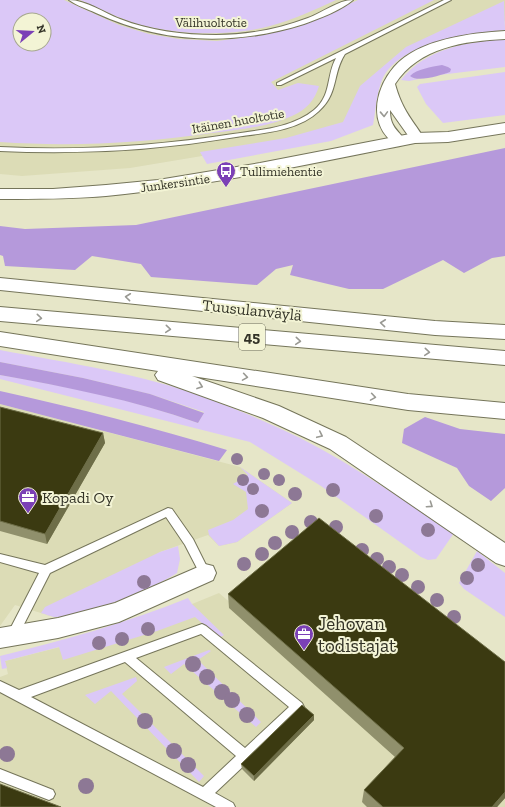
<svg xmlns="http://www.w3.org/2000/svg" width="505" height="807" viewBox="0 0 505 807" font-family="'Zilla Slab',serif">
	<style>
		.built { fill: #dcdcb6; fill-rule: evenodd }
		.green { fill: #dbc8f7; fill-rule: evenodd }
		.forest { fill: #b599db }
		.lines { fill: none; stroke-linecap: round; stroke-linejoin: round }
		.lane-casing { stroke: #75755a; stroke-width: 2 }
		.street-casing { stroke: #75755a; stroke-width: 2 }
		.secondary-casing { stroke: #75755a; stroke-width: 2 }
		.highway-casing { stroke: #75755a; stroke-width: 2 }
		.lane { fill: #fff; fill-rule: evenodd }
		.street { fill: #fff; fill-rule: evenodd }
		.secondary { fill: #fff; fill-rule: evenodd }
		.highway { fill: #fff; fill-rule: evenodd }
		.tree { fill: #8d7895 }
		.wall { fill: #90906c }
		.shaded-wall { fill: #6e6e48 }
		.building { fill: #3b3a11; stroke: #6e6e48 }
		.oneway { stroke: #999993 }
		.labels { text-anchor: middle; dominant-baseline: central; stroke-width: 4; stroke-linejoin: round; paint-order: stroke }
		.far-street-label { font-size: 13px; fill: #333327; stroke: #f3f4d5 }
		.far-poi-label { font-size: 13px; fill: #333327; stroke: #f3f4d5; text-anchor: start }
		.shield { fill: #f3f4d5; stroke: #6d6d5b; stroke-width: 1 }
		.shield-label { font-size: 15px; font-weight: bold; fill: #333327 }
		.street-label { font-size: 16px; fill: #333327; stroke: #f3f4d5 }
		.poi-label { font-size: 16px; fill: #333327; stroke: #f3f4d5; text-anchor: start }
		.near-poi-label { font-size: 19px; fill: #333327; stroke: #f3f4d5; text-anchor: start }
	</style>
	<rect width="100%" height="100%" fill="#e6e6c8"/>
	<!-- built -->
	<path class="built" d="M 0,0 L 505,0 L 505,21 L 408,48 L 371,86 L 351,131 L 130,168 L 22,176 L 0,174 ZM 20,20 L 44,20 L 44,44 L 20,44 Z
		M 0,404 L 240,467 L 292,503 L 237,542 L 219,546 L 208,535 L 160,552 L 57,618 L 15,605 L 0,626 Z
		M 219,593 L 233,605 L 505,663 L 505,807 L 0,807 L 0,677 L 8,674 L 5,661 L 131,629 Z"/>
	<!-- green -->
	<path class="green" d="M 0,0 L 64,0 L 119,25 L 149,34 L 179,39 L 217,41 L 263,35 L 298,27 L 358,0 L 434,0 L 271,82 L 278,90 L 298,83 L 319,86 C 315,100 306,110 292,116 C 267,127 238,130 212,133 C 142,143 71,147 0,142 ZM 20,20 L 44,20 L 44,44 L 20,44 Z
		M 80,0 L 336,0 C 314,10 293,20 270,26 C 230,37 177,35 137,24 C 118,18 99,8 80,0 Z
		M 504,1 L 505,30 C 469,34 399,42 382,80 C 376,95 376,110 373,125 L 331,141 L 207,164 L 200,152 L 286,138 L 343,122 L 360,86 L 406,47 Z
		M 505,39 L 505,67 L 439,75 L 450,72 L 448,67 C 434,64 424,70 412,78 L 419,79 L 409,81 L 401,80 C 426,48 467,42 505,39 Z
		M 505,72 L 505,115 L 443,123 L 426,104 L 417,87 L 420,84 Z
		M 0,350 C 68,363 145,374 209,399 C 254,416 301,436 342,461 C 380,484 417,509 454,533 L 436,559 L 428,560 L 421,557 L 321,486 L 250,442 L 0,379 L 0,375 C 66,386 134,400 198,423 L 204,412 L 150,394 L 83,378 L 0,362 Z
		M 240,467 L 292,503 L 237,542 L 219,546 L 209,535 L 208,530 L 233,520 L 248,509 L 246,492 L 233,484 L 248,475 Z
		M 178,546 L 180,559 L 177,573 C 148,591 93,613 59,617 C 53,618 46,614 41,613 L 45,607 L 160,552 Z
		M 477,551 L 505,573 L 505,617 L 464,589 L 459,583 Z
		M 188,598 L 192,604 L 224,635 L 219,638 L 195,617 L 157,631 L 63,660 L 59,647 L 5,661 L 7,668 L 2,669 L 0,656 C 64,640 127,623 188,598 Z
		M 209,650 L 211,651 L 198,660 L 261,722 L 256,727 L 184,664 L 171,674 L 164,667 Z
		M 136,677 L 137,681 L 122,694 L 204,776 L 199,782 L 111,691 L 95,704 L 85,695 Z"/>
	<!-- forest -->
	<path class="forest" d="M 442,65 L 448,67 L 451,69 L 450,72 C 441,75 418,83 410,76 C 417,69 431,67 442,65 Z
		M 505,148 L 505,256 L 492,258 L 464,273 L 443,260 L 383,289 L 349,289 L 290,275 L 293,265 L 276,269 L 257,285 L 151,277 L 141,264 L 92,256 L 75,270 L 5,266 L 3,256 L 0,255 L 0,226 L 25,229 L 136,225 Z
		M 0,362 L 83,378 L 150,394 L 204,413 L 198,423 C 134,400 66,387 0,375 Z
		M 0,391 C 77,408 152,427 227,450 L 219,461 L 0,404 Z
		M 425,417 L 460,429 L 505,434 L 505,488 L 491,501 L 469,486 L 457,468 L 402,443 L 404,429 Z"/>
	<g class="lines">
		<!-- lane casing -->
		<g class="lane-casing">
			<path id="lane" d="M 69,0 C 86,0 104,13 120,19 C 151,31 183,35 216,35 C 247,35 279,29 308,18 C 322,13 338,0 353,0 C 340,11 320,18 304,24 C 235,46 162,44 96,13 C 88,9 77,6 69,0 Z
				M 444,0 L 451,0 L 345,54 C 332,74 339,93 319,111 C 298,131 264,133 236,137 C 159,150 79,155 0,151 L 0,147 C 77,151 157,146 233,134 C 260,130 292,128 314,110 C 332,95 326,76 336,58 L 281,85 L 277,85 L 277,83 Z
				M 168,508 L 172,509 L 193,539 L 210,573 L 209,576 L 205,577 L 201,576 L 185,545 L 166,517 L 50,573 L 17,638 L 13,640 L 9,638 L 7,635 L 39,573 L 0,562 L 0,554 L 45,565 Z
				M 202,624 L 206,626 L 302,703 L 304,707 L 302,711 L 215,793 L 233,803 L 235,807 L 216,807 L 0,692 L 0,681 L 19,690 ZM 201,634 L 289,707 L 245,748 L 136,658 ZM 125,662 L 236,756 L 203,787 L 31,697 Z
				M 0,769 L 53,790 L 55,794 L 53,798 L 49,800 L 0,781 Z"/>
		</g>
		<!-- street casing -->
		<g class="street-casing">
			<path id="street" d="M 505,31 L 505,39 C 465,41 419,47 395,84 C 402,109 410,117 424,138 L 422,141 L 417,142 L 412,141 L 390,110 C 390,127 397,129 406,141 L 404,144 C 397,146 393,144 388,138 C 369,117 377,87 394,67 C 418,39 471,33 505,31 Z
				M 205,564 L 213,566 L 216,573 L 213,580 L 119,622 L 58,638 L 0,648 L 0,628 L 58,618 L 115,603 Z"/>
		</g>
		<!-- secondary casing -->
		<g class="secondary-casing">
			<path id="secondary" d="M 505,123 L 505,133 L 448,142 L 415,143 C 313,163 210,186 106,196 C 71,199 36,199 0,199 L 0,189 L 53,189 L 106,185 L 158,180 L 260,163 L 415,133 L 448,132 Z"/>
		</g>
		<!-- highway casing -->
		<g class="highway-casing">
			<path id="highway" d="M 0,278 L 435,321 L 505,325 L 505,339 L 435,335 L 0,290 Z
				M 0,307 L 505,351 L 505,365 L 0,321 Z
				M 0,332 L 408,394 L 505,403 L 505,419 L 408,410 L 192,376 L 279,406 L 346,437 L 505,543 L 505,566 L 496,563 L 330,449 L 263,418 L 158,380 L 155,375 L 158,371 L 0,346 Z"/>
		</g>
		<!-- lane -->
		<use href="#lane" class="lane"/>
		<!-- street -->
		<use href="#street" class="street"/>
		<!-- secondary -->
		<use href="#secondary" class="secondary"/>
		<!-- highway -->
		<use href="#highway" class="highway"/>
	</g>
	<!-- trees -->
	<g class="tree">
		<circle cx="237" cy="459" r="6"/>
		<circle cx="264" cy="474" r="6"/>
		<circle cx="243" cy="480" r="6"/>
		<circle cx="279" cy="480" r="6"/>
		<circle cx="253" cy="489" r="6"/>
		<circle cx="333" cy="490" r="7"/>
		<circle cx="295" cy="494" r="7"/>
		<circle cx="262" cy="511" r="7"/>
		<circle cx="376" cy="516" r="7"/>
		<circle cx="311" cy="522" r="7"/>
		<circle cx="336" cy="527" r="7"/>
		<circle cx="428" cy="530" r="7"/>
		<circle cx="292" cy="532" r="7"/>
		<circle cx="275" cy="543" r="7"/>
		<circle cx="362" cy="550" r="7"/>
		<circle cx="262" cy="554" r="7"/>
		<circle cx="377" cy="559" r="7"/>
		<circle cx="244" cy="564" r="7"/>
		<circle cx="478" cy="565" r="7"/>
		<circle cx="389" cy="567" r="7"/>
		<circle cx="402" cy="575" r="7"/>
		<circle cx="467" cy="578" r="7"/>
		<circle cx="144" cy="582" r="7"/>
		<circle cx="418" cy="587" r="7"/>
		<circle cx="437" cy="600" r="7"/>
		<circle cx="454" cy="617" r="7"/>
		<circle cx="148" cy="629" r="7"/>
		<circle cx="122" cy="639" r="7"/>
		<circle cx="99" cy="643" r="7"/>
		<circle cx="193" cy="664" r="8"/>
		<circle cx="207" cy="677" r="8"/>
		<circle cx="222" cy="692" r="8"/>
		<circle cx="232" cy="700" r="8"/>
		<circle cx="247" cy="715" r="8"/>
		<circle cx="145" cy="721" r="8"/>
		<circle cx="174" cy="751" r="8"/>
		<circle cx="7" cy="754" r="8"/>
		<circle cx="188" cy="765" r="8"/>
		<circle cx="86" cy="786" r="8"/>
	</g>
	<!-- wall -->
	<path class="wall" d="M 0,407 L 103,433 L 105,443 L 47,544 L 0,531 Z
		M 228,594 L 505,662 L 505,798 L 497,807 L 367,807 L 362,802 L 364,790 L 395,757 L 229,608 Z
		M 314,715 L 314,720 L 254,781 L 242,769 L 241,764 Z"/>
	<!-- shaded-wall -->
	<path class="shaded-wall" d="M 103,433 L 105,443 L 47,544 L 45,534 Z
		M 314,715 L 314,720 L 254,781 L 254,776 Z
		M 505,792 L 505,798 L 497,807 L 492,807 Z"/>
	<!-- building -->
	<path class="building" d="M 0,407 L 103,433 L 45,534 L 0,521 Z
		M 319,518 L 505,662 L 505,792 L 492,807 L 383,807 L 364,790 L 404,748 L 228,594 Z
		M 302,705 L 314,715 L 254,776 L 241,764 Z
		M 0,784 L 61,807 L 0,807 Z"/>
	<!-- one-way arrows -->
	<defs><path id="oneway-chevron" d="M-2-3.5L2.5 0L-2 3.5" fill="none" stroke-width="1.6" stroke-linecap="round" stroke-linejoin="round"/></defs>
	<g class="oneway">
		<use href="#oneway-chevron" transform="translate(384 114) rotate(88)"/>
		<use href="#oneway-chevron" transform="translate(128 297) rotate(-174)"/>
		<use href="#oneway-chevron" transform="translate(39 318) rotate(5)"/>
		<use href="#oneway-chevron" transform="translate(383 323) rotate(-174)"/>
		<use href="#oneway-chevron" transform="translate(168 329) rotate(5)"/>
		<use href="#oneway-chevron" transform="translate(298 341) rotate(5)"/>
		<use href="#oneway-chevron" transform="translate(427 352) rotate(5)"/>
		<use href="#oneway-chevron" transform="translate(245 377) rotate(9)"/>
		<use href="#oneway-chevron" transform="translate(200 386) rotate(20)"/>
		<use href="#oneway-chevron" transform="translate(373 397) rotate(9)"/>
		<use href="#oneway-chevron" transform="translate(320 435) rotate(25)"/>
		<use href="#oneway-chevron" transform="translate(430 505) rotate(34)"/>
	</g>
	<!-- icons -->
	<defs>
		<g id="bus-pin" transform="scale(1)"><path d="M0 17L-7.5 6A9.5 9.5 0 1 1 7.5 6Z" fill="#7b40b6" stroke="#f3f4d5"/><path d="M-5-6H5V4H4V6H2V4H-2V6H-4V4H-5ZM-3.5-4V0h7V-4ZM-3.5 1.2v1.5H-2V1.2ZM2 1.2v1.5H3.5V1.2Z" fill="#fff"/></g>
		<g id="office-pin" transform="scale(1)"><path d="M0 17L-7.5 6A9.5 9.5 0 1 1 7.5 6Z" fill="#7b40b6" stroke="#f3f4d5"/><path d="M-6-3h4V-5.5h4V-3h4V5H-6ZM-1-4.5V-3h2v-1.5ZM-6 0V1H6V0Z" fill="#fff"/></g>
	</defs>
	<g fill-rule="evenodd">
		<use href="#bus-pin" x="226" y="171"/>
		<use href="#office-pin" x="28" y="497"/>
		<use href="#office-pin" x="304" y="634"/>
	</g>
	<g class="labels">
		<!-- far-street labels -->
		<g class="far-street-label">
			<text x="211" y="22">Välihuoltotie</text>
			<text transform="translate(238 121) rotate(-10)">Itäinen huoltotie</text>
			<text transform="translate(175 183) rotate(-8)">Junkersintie</text>
		</g>
		<!-- far-poi labels -->
		<g class="far-poi-label">
			<text x="240" y="171">Tullimiehentie</text>
		</g>
		<!-- shield labels -->
		<rect class="shield" x="239" y="324" width="26" height="26" rx="3"/>
		<g class="shield-label">
			<text x="252" y="337">45</text>
		</g>
		<!-- street labels -->
		<g class="street-label">
			<text transform="translate(252 310) rotate(6)">Tuusulanväylä</text>
		</g>
		<!-- poi labels -->
		<g class="poi-label">
			<text x="42" y="497">Kopadi Oy</text>
		</g>
		<!-- near-poi labels -->
		<g class="near-poi-label">
			<text x="318" y="623">Jehovan<tspan x="318" dy="22">todistajat</tspan></text>
		</g>
	</g>
	<!-- north arrow -->
	<g transform="translate(32 32) rotate(72)"><circle r="19" fill="#f3f4d5" stroke="#a6a78f"/>
	<path d="M0-3L7 15L0 10L-7 15Z" fill="#7b40b6"/>
	<text y="-6" font-size="11" font-weight="bold" text-anchor="middle" fill="#333327">N</text>
	</g>
</svg>
